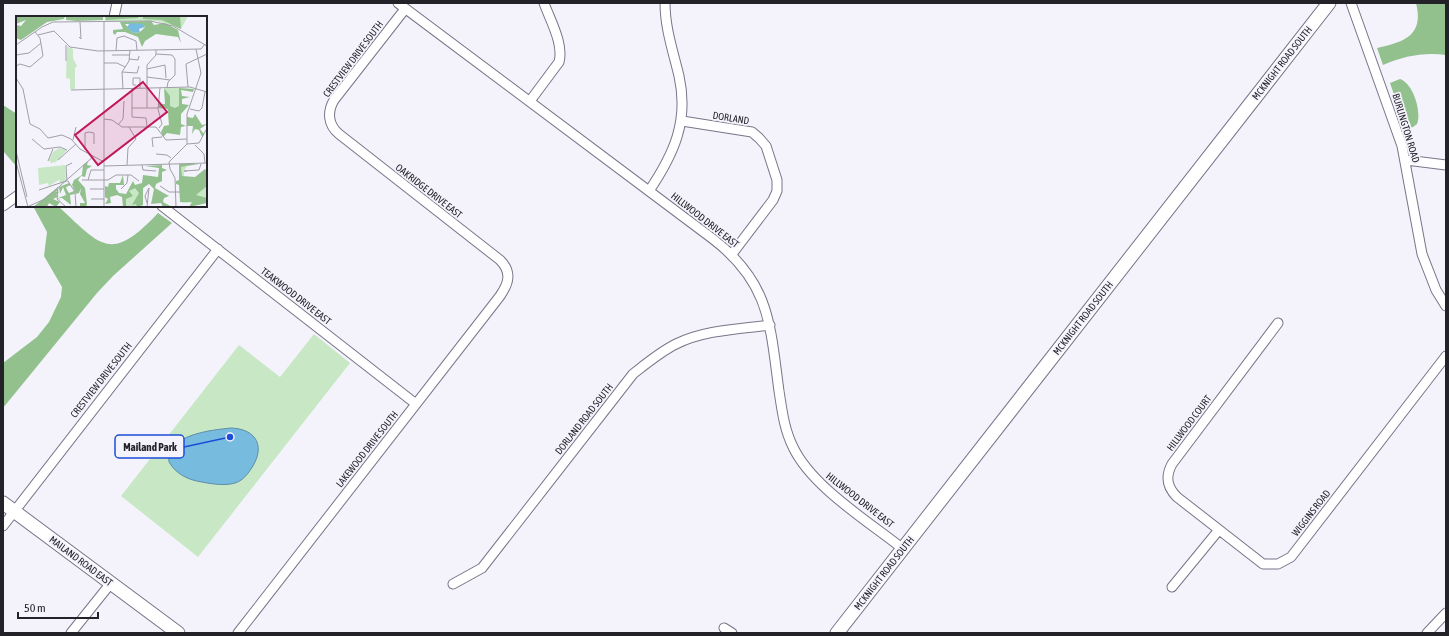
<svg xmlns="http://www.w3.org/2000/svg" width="1449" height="636" viewBox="0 0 1449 636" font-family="'Asap Condensed',sans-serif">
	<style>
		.green { fill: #c8e8c5 }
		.forest { fill: #92c18e }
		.water { fill: #77bbdf; stroke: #5e8da8 }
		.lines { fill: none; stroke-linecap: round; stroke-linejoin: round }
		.street-casing { stroke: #787588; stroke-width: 11 }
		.secondary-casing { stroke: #787588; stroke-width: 15 }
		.street { stroke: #fff; stroke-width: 9 }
		.secondary { stroke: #fff; stroke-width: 13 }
		.labels { text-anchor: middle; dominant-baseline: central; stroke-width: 3.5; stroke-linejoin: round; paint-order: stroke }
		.street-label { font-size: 10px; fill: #232229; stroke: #f4f3fc }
		.inset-road { fill: none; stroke: #a09fa8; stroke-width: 1 }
		.view { fill: #c2185b; fill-opacity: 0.15; stroke: #c2185b; stroke-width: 2 }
		.inset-edge { fill: none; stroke: #232229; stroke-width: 2 }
		.leader { fill: none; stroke: #1d4ed8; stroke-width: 1.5 }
		.callout-dot { fill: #1d4ed8; stroke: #f4f3fc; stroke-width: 1.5 }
		.callout { fill: #f4f3fc; stroke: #1d4ed8; stroke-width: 1.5 }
		.callout-label { font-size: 11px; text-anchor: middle; font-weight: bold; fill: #232229 }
	</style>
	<rect width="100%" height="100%" fill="#f4f3fc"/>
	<!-- green -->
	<path class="green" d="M 314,334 L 350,363 L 198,557 L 121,496 L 239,345 L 280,377 Z"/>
	<!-- forest -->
	<path class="forest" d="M 1416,3 L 1446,3 L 1446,55 C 1424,52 1404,56 1383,65 L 1377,48 C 1405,42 1424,35 1416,3 Z
		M 1400,79 C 1413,83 1422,112 1417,124 L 1413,127 L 1406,129 L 1390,83 Z
		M 3,105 L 17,114 L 17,167 L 3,151 Z
		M 33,206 L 58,206 C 102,247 111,263 158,213 L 172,223 L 113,276 L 97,293 L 3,408 L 3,363 L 37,337 L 49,322 L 61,297 L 62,287 L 44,256 L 47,232 Z"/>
	<!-- water -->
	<path class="water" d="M 231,428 C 257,429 266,447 251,469 C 247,475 242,481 235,483 C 225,486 212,484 202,482 C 188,480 176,474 169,462 C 165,435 211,430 231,428 Z"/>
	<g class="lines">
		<!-- street casing -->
		<g class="street-casing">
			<path id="street" d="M 398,3 L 713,239 C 770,283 770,324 779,391 C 782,410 784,429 793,447 C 812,487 868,521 903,549
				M 1351,3 L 1402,146 L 1422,254 L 1436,290 L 1446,306
				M 114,17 L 117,3
				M 530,101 L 559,62 C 564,44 550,20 544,3
				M 682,121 L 752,132 L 759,138 L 766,146 L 777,180 L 777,191 L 773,200 L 732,254
				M 1406,160 L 1446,165
				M 649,191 C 674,154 689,121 679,76 C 673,51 665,28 665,3
				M 3,206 L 17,196
				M 162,206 L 416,404
				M 1278,323 L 1172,464 C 1165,477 1167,487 1177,497 L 1263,564 L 1278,564 L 1291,557 L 1446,356
				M 3,526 L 218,249
				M 453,584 L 482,568 L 633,374 C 647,363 660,352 676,344 C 704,330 739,329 770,325
				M 1172,587 L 1218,531
				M 724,628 L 732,633
				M 71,633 L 111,583
				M 238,633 L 500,296 C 509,283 512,272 500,260 L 339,134 C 328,125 327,112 334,100 L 405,9
				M 1427,633 L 1446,613"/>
		</g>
		<!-- secondary casing -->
		<g class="secondary-casing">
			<path id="secondary" d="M 3,503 L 178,633
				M 837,633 L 1329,3"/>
		</g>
		<!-- street -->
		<use href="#street" class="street"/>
		<!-- secondary -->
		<use href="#secondary" class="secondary"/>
	</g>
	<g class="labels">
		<!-- street labels -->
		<g class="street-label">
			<text transform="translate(353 59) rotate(-53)">CRESTVIEW DRIVE SOUTH</text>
			<text transform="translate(1282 63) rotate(-52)">MCKNIGHT ROAD SOUTH</text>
			<text transform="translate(731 118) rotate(9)">DORLAND</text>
			<text transform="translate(1406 128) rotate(73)">BURLINGTON ROAD</text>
			<text transform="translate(429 191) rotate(38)">OAKRIDGE DRIVE EAST</text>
			<text transform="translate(705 220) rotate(38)">HILLWOOD DRIVE EAST</text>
			<text transform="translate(296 296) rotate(38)">TEAKWOOD DRIVE EAST</text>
			<text transform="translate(1083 318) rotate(-52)">MCKNIGHT ROAD SOUTH</text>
			<text transform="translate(101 380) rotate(-52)">CRESTVIEW DRIVE SOUTH</text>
			<text transform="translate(584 419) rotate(-52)">DORLAND ROAD SOUTH</text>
			<text transform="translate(1189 423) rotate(-53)">HILLWOOD COURT</text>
			<text transform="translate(367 449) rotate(-52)">LAKEWOOD DRIVE SOUTH</text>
			<text transform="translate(860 500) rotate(38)">HILLWOOD DRIVE EAST</text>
			<text transform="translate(1311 513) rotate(-52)">WIGGINS ROAD</text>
			<text transform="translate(81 561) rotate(37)">MAILAND ROAD EAST</text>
			<text transform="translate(884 573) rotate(-52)">MCKNIGHT ROAD SOUTH</text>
		</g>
	</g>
	<!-- overview -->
	<g transform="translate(16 16)">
		<rect width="191" height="191" fill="#f4f3fc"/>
		<path d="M 89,0 L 172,0 L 165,13 L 141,5 L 89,5 ZM 51,30 L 57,33 L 57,42 L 61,50 L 59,52 L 59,73 L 54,73 L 54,63 L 50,62 ZM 149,72 L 164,72 L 164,110 L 145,111 L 153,110 ZM 43,132 L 51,134 L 40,146 L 35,147 L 33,144 L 37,136 ZM 164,148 L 171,151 L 168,154 L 168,161 L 180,161 L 191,156 L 191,186 L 166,187 L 164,168 L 160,168 L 160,165 L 164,165 ZM 49,149 L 50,166 L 45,168 L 43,164 L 33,170 L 32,167 L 23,169 L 22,152 ZM 129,168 L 121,191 L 107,191 L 110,178 L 116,170 Z" fill="#c8e8c5"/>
		<path d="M 0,0 L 49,0 L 48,3 L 31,6 L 5,24 L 0,22 L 0,9 L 5,10 L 10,4 L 0,8 ZM 50,0 L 87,0 L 87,4 L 61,5 L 50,4 ZM 89,0 L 122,0 L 122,2 L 90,4 ZM 127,0 L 164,0 L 165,13 L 146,4 L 127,3 ZM 135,5 L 138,9 L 149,7 L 162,14 L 165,27 L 162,21 L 140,18 L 129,25 L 126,31 L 122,21 L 109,16 L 101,16 L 99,19 L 97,17 L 97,14 L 107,13 L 104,6 ZM 109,8 L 125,8 L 129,11 L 124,16 L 117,17 ZM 148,72 L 154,80 L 154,90 L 159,92 L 163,90 L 163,72 L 178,73 L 177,76 L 165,74 L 166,80 L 174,81 L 166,83 L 166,88 L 173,89 L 165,98 L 165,108 L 170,110 L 165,111 L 164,119 L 151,117 L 147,121 L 145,116 L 148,110 L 153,109 L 152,93 L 142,92 L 143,88 L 149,88 ZM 179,98 L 186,109 L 191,108 L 184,113 L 188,118 L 186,121 L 183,114 L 179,113 L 176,118 L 177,110 L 171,110 L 171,101 L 177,102 ZM 72,145 L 71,149 L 76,150 L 71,153 L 69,161 L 65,160 L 62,164 L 69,172 L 71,188 L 70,191 L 64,191 L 64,187 L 69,187 L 64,178 L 65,172 L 63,177 L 60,178 L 56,169 L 58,164 L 66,159 L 67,149 ZM 163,148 L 183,148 L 165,151 L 166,160 L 179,161 L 189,153 L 191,155 L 191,170 L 180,179 L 191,182 L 191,187 L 173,191 L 176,186 L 164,186 L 163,169 L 160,168 L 160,165 L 163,164 ZM 146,149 L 146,152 L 151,154 L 146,156 L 146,165 L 140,168 L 139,172 L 153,180 L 148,182 L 147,186 L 156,191 L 147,191 L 145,187 L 135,188 L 138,173 L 133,168 L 127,172 L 127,189 L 121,191 L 120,188 L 116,189 L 123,177 L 119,172 L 113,175 L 117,180 L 110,183 L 110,191 L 107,191 L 106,181 L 101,179 L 94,181 L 95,187 L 89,188 L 92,183 L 89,181 L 89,170 L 92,171 L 93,167 L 104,167 L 107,159 L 108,169 L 100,169 L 100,173 L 103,177 L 110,178 L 117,165 L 119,169 L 126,167 L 127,159 L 142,161 L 143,152 L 129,150 ZM 53,167 L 55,169 L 50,171 L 51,174 L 53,177 L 58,175 L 59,178 L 54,179 L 55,189 L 46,182 L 43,182 L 44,185 L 42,182 L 50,179 L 47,171 L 44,178 L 43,171 ZM 41,172 L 42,175 L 39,176 L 43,176 L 40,179 L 43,180 L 37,183 L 44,186 L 40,191 L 33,187 L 31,191 L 17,191 Z" fill="#92c18e" fill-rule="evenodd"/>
		<path d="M 114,7 L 126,8 L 129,11 L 123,13 L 124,16 L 117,17 L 111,11 Z" fill="#77bbdf"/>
		<path class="inset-road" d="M 88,6 L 88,191M 22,19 L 38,15 L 54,31 L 82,35 L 185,33 L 189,28M 63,21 L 65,23 L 64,6M 0,29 L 26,11 L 37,6 L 134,5 L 157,10 L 191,30M 100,35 L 101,22 L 108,20 L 120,25 L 121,34M 140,38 L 156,39 L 159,43 L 159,59 L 152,66 L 151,72M 0,39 L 13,37 L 25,27M 96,39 L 114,39M 113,43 L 122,44 L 123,40M 50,45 L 50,29M 88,47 L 101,47 L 109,51M 0,50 L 4,48 L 14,51 L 27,40 L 24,22 L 19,16M 131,53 L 149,49 L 150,62M 106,56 L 121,57 L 123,50M 131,61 L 154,64M 0,62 L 7,73 L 14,108 L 24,113 L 32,122 L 46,119 L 55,123 L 64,133 L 88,146M 120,69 L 117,69 L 117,62 L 124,62 L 124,72M 172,71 L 170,48 L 191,38M 107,73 L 106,56 L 113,45 L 114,34M 116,73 L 116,101 L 130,102 L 131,110M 55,74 L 174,71 L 191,76M 116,92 L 142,92M 131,92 L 131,49 L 140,39 L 140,34M 174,93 L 183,95 L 186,92 L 189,76M 88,103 L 96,104 L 106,111 L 140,111 L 150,124 L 171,123M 102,109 L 107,103 L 108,85M 143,112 L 146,108 L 142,93 L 144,72M 73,116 L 78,117 L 78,128M 16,123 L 28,133 L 44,131 L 51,134M 57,124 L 60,111M 171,128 L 183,127 L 190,114M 179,129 L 188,138 L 189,147M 137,131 L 136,122 L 146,121M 69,134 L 69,117 L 73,116M 0,135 L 11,181M 140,138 L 151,139 L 155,142M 42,144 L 60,128M 32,145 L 37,133M 0,146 L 12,191M 111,149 L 112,132 L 120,123 L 113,111M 126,149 L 127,154 L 140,155M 88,150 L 191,147M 171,155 L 168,155 L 183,154 L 185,148M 66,164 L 92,164 L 100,159 L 115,159 L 123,165M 72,164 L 75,154 L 88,154M 52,165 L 59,176 L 60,191M 51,166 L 50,150 L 56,147M 144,170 L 153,176 L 164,176M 42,171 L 41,183 L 50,191M 74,173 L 88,173M 105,173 L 111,167 L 112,159M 23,174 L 50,165M 75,183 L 88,183M 13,190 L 29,183 L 78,140M 131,191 L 133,172 L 129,180 L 131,187M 160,191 L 159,162 L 154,153 L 153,146 L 171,128 L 171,98 L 185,57 L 180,33"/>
		<path class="view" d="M 127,66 L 151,96 L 82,149 L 59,119 Z"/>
		<rect width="191" height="191" class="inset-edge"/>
	</g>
	<!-- callouts -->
	<path class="leader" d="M230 437L184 447"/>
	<circle class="callout-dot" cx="230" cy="437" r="4"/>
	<rect class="callout" x="115" y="435" width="69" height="23" rx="4"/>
	<g class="callout-label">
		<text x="150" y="451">Mailand Park</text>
	</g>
	<!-- border -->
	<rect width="1449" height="636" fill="none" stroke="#232229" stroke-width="8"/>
	<!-- scale -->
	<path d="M18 612v6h80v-6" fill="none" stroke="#232229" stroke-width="2"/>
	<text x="24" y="612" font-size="12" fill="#232229" stroke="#f4f3fc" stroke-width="3" paint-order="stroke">50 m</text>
</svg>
